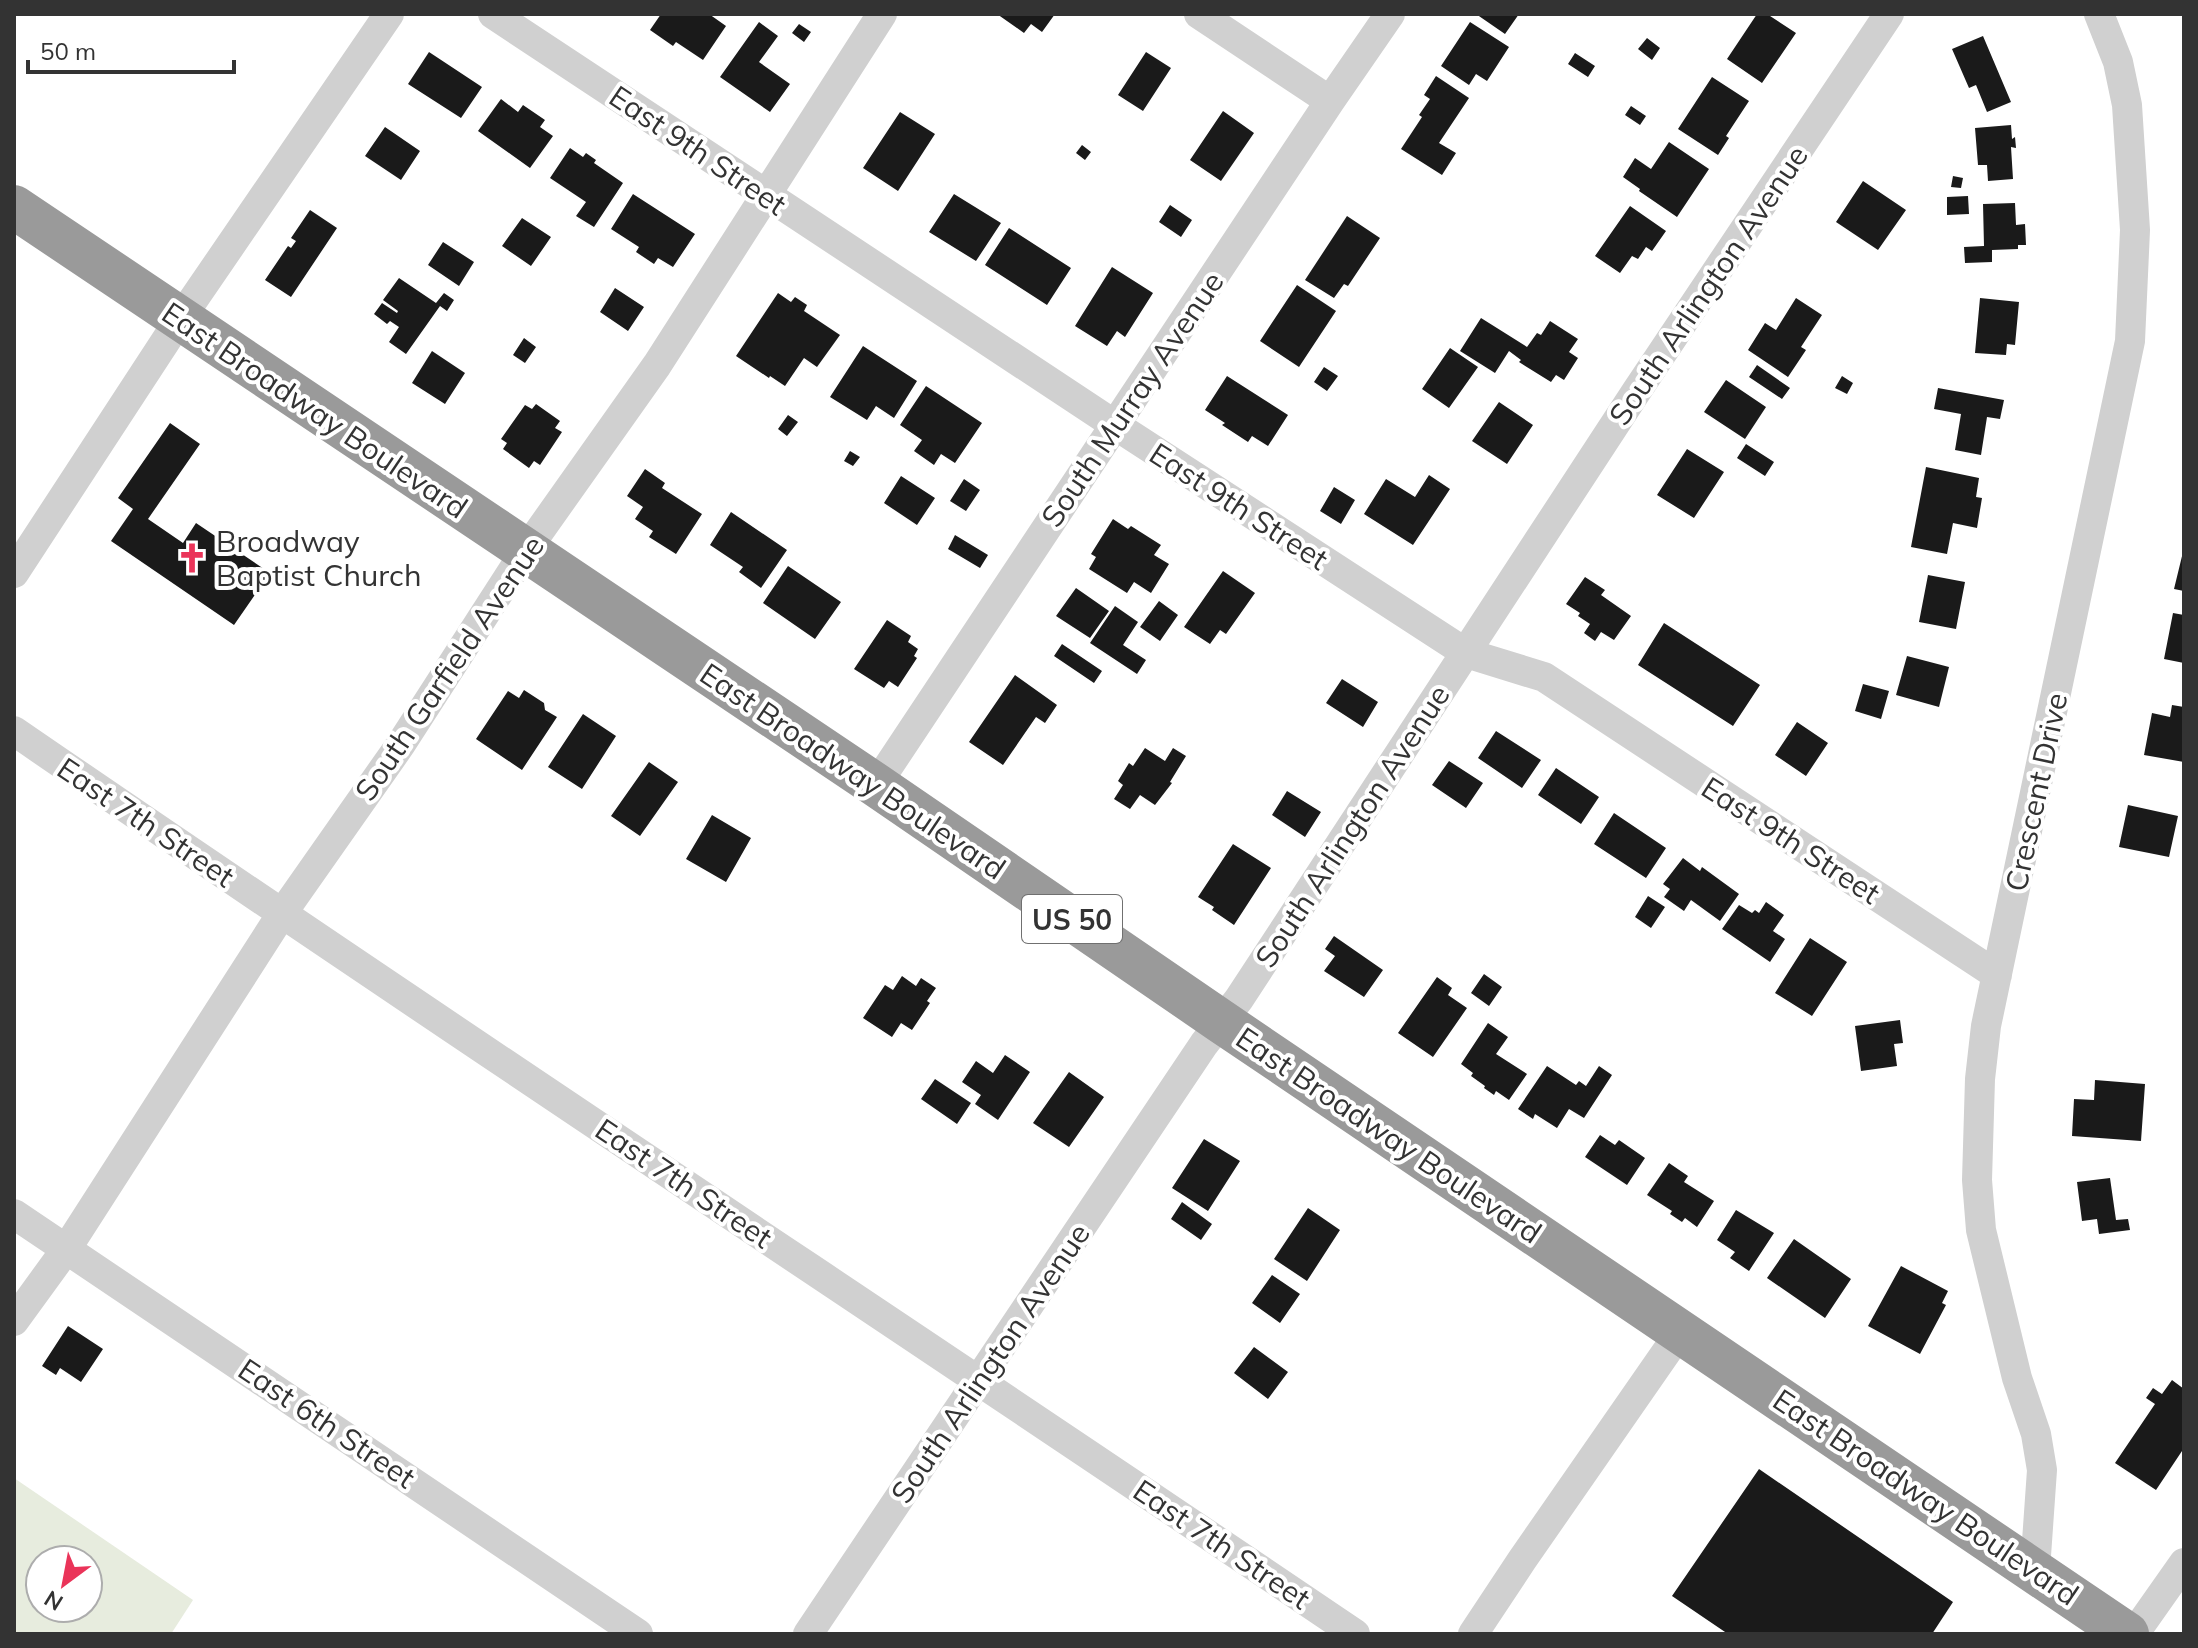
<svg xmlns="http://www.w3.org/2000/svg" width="2198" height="1648" viewBox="0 0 2198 1648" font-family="Mulish,sans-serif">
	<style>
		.green { fill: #e7ecde; fill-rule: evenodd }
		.building { fill: #1a1a1a }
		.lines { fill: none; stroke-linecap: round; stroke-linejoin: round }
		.street { stroke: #d0d0d0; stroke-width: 30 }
		.highway { stroke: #9a9a9a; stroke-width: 44 }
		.labels { text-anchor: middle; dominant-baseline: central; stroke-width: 8; stroke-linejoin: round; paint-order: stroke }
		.shield { fill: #fff; stroke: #707070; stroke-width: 2 }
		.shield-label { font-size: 28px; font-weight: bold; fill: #333 }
		.street-label { font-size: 30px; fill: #333; stroke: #fff }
		.poi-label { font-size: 30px; fill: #333; stroke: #fff; text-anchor: start }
	</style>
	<rect width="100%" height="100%" fill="#fff"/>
	<!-- green -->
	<path class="green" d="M 14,1478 L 193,1600 L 171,1634 L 14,1634 ZM 40,1560 L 88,1560 L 88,1608 L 40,1608 Z"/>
	<!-- building -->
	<path class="building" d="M 661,14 L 709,14 L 726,26 L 703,60 L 676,42 L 673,46 L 650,30 Z
		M 997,14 L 1055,14 L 1042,32 L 1031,24 L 1024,33 Z
		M 1476,14 L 1519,14 L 1505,34 Z
		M 1757,14 L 1767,14 L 1796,33 L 1762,83 L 1727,59 Z
		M 759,22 L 778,36 L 759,62 L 790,84 L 770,112 L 720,77 Z
		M 1470,22 L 1509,47 L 1487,81 L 1476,74 L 1469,85 L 1441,66 Z
		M 799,24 L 811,32 L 804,42 L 792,33 Z
		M 1983,36 L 2011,102 L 1987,112 L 1976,85 L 1969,88 L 1952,49 Z
		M 1647,38 L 1660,48 L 1652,60 L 1638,49 Z
		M 429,52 L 482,87 L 461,118 L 408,84 Z
		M 1146,52 L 1171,68 L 1143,111 L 1118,95 Z
		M 1575,53 L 1595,66 L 1588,77 L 1568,64 Z
		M 1436,76 L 1469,98 L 1439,143 L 1456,153 L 1442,175 L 1401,149 L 1422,117 L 1419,115 L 1430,99 L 1424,95 Z
		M 1712,77 L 1749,101 L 1726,136 L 1729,138 L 1718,155 L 1678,129 Z
		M 501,99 L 518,112 L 523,105 L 545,120 L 540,127 L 553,136 L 530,168 L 478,131 Z
		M 1631,106 L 1646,116 L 1640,125 L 1625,115 Z
		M 1223,111 L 1254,133 L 1221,181 L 1190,160 Z
		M 900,112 L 935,134 L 898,191 L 863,168 Z
		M 2011,125 L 2012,139 L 2015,137 L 2016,148 L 2011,147 L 2013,179 L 1988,181 L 1987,165 L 1978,165 L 1975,128 Z
		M 385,127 L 420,151 L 401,180 L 365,156 Z
		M 1669,142 L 1709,169 L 1677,217 L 1639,191 L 1640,189 L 1623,177 L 1635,158 L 1651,169 Z
		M 1082,145 L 1091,152 L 1085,160 L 1076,153 Z
		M 570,148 L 583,157 L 586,153 L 596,160 L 594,163 L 623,183 L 594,227 L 576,216 L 586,202 L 550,178 Z
		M 1953,176 L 1963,178 L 1961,188 L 1951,187 Z
		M 1863,181 L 1906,210 L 1878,250 L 1836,222 Z
		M 633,194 L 695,234 L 673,267 L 658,258 L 654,264 L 636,252 L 639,247 L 611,229 Z
		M 954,194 L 1001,223 L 976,261 L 929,232 Z
		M 1968,196 L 1969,214 L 1947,215 L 1947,197 Z
		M 2015,203 L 2016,225 L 2025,224 L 2026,245 L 2018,245 L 2018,249 L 1992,250 L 1992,262 L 1965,263 L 1964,247 L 1984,246 L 1983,204 Z
		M 1170,205 L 1192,220 L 1181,237 L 1159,222 Z
		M 1630,206 L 1666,231 L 1652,251 L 1646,247 L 1638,259 L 1632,256 L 1620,273 L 1595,256 Z
		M 310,210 L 337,228 L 291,297 L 265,280 L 288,246 L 291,248 L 296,241 L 291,238 Z
		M 1347,216 L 1380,238 L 1348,286 L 1344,284 L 1334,298 L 1305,280 Z
		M 522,218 L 551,237 L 531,266 L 502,246 Z
		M 1009,228 L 1071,268 L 1047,305 L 985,265 Z
		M 443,242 L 474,262 L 459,286 L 428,265 Z
		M 1112,267 L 1153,293 L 1125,337 L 1117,331 L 1107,346 L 1075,326 Z
		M 399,278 L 436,303 L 444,293 L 454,300 L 447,311 L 440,306 L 406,354 L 389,342 L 399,327 L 390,321 L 387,324 L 374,314 L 382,303 L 397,313 L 398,311 L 383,300 Z
		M 1297,285 L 1336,311 L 1299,367 L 1260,341 Z
		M 615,288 L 644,307 L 628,331 L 600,312 Z
		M 778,293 L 791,302 L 795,297 L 807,305 L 804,311 L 840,335 L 817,367 L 804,358 L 785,386 L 770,376 L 769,378 L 736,356 Z
		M 1796,298 L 1822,315 L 1801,347 L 1806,350 L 1788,377 L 1748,350 L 1765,323 L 1776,330 Z
		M 1980,298 L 2019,302 L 2015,345 L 2007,344 L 2006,355 L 1975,353 Z
		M 1481,318 L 1527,347 L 1537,333 L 1541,335 L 1550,321 L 1578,339 L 1569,352 L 1578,358 L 1564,380 L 1556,375 L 1551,382 L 1519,362 L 1521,360 L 1509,351 L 1495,373 L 1460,351 Z
		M 524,338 L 536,347 L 525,363 L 513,355 Z
		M 863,346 L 917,381 L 894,418 L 876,406 L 867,420 L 830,397 Z
		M 1450,348 L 1478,367 L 1449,408 L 1422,389 Z
		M 432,351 L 465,373 L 445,404 L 412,383 Z
		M 1757,365 L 1790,388 L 1782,399 L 1749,377 Z
		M 1324,367 L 1338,376 L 1327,391 L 1314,382 Z
		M 1227,376 L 1288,415 L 1268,446 L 1252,436 L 1248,442 L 1222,425 L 1225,423 L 1205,410 Z
		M 1842,376 L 1853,383 L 1847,394 L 1835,388 Z
		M 1726,380 L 1766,407 L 1745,439 L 1704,412 Z
		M 926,386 L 982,423 L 955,463 L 941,454 L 934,465 L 914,451 L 922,440 L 900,425 Z
		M 1938,388 L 2004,400 L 2000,419 L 1987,417 L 1981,455 L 1955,450 L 1961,414 L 1934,409 Z
		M 1499,402 L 1533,425 L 1507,464 L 1472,441 Z
		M 536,404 L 560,421 L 555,428 L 562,432 L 540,465 L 534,461 L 529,468 L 503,449 L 507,443 L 501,439 L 525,405 L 532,409 Z
		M 788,415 L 798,422 L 787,436 L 778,429 Z
		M 170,423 L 200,444 L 148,519 L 183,543 L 196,523 L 270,573 L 234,625 L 111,541 L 133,509 L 118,498 Z
		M 1746,444 L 1774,462 L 1765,476 L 1737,458 Z
		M 1687,449 L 1724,472 L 1694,518 L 1657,495 Z
		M 850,451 L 860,457 L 853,466 L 844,461 Z
		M 1926,467 L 1979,478 L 1976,497 L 1982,498 L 1977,528 L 1953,523 L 1947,554 L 1911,547 Z
		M 645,469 L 665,483 L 662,488 L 702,514 L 676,554 L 649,537 L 653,531 L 635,519 L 643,507 L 627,496 Z
		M 1429,475 L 1450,489 L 1413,545 L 1364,514 L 1386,479 L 1415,497 Z
		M 901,476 L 935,498 L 917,525 L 884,503 Z
		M 964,479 L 980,490 L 966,511 L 950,501 Z
		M 1334,487 L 1355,500 L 1341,524 L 1320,511 Z
		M 731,512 L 787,550 L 761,588 L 739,572 L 743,567 L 710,545 Z
		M 1113,519 L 1128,529 L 1131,526 L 1161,545 L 1154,555 L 1169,564 L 1151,593 L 1134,582 L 1127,593 L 1089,569 L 1096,557 L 1091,554 Z
		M 955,535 L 988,555 L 980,568 L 948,549 Z
		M 2183,552 L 2184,552 L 2184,591 L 2174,589 Z
		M 788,566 L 841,602 L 815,639 L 763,603 Z
		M 1223,571 L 1255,593 L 1226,634 L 1220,630 L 1210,644 L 1184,627 Z
		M 1928,575 L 1965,582 L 1956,629 L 1919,622 Z
		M 1585,577 L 1605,590 L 1601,595 L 1631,616 L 1614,640 L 1601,632 L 1595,641 L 1584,633 L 1590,624 L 1578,616 L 1580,613 L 1566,604 Z
		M 1076,588 L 1109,611 L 1090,638 L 1056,616 Z
		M 1159,601 L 1178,615 L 1160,641 L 1140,627 Z
		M 1115,606 L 1138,622 L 1123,645 L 1146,660 L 1137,674 L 1090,643 Z
		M 2173,613 L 2184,615 L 2184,663 L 2164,659 Z
		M 887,620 L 911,636 L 908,642 L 918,649 L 914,656 L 917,658 L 898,687 L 889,681 L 884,688 L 854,669 Z
		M 1664,623 L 1760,685 L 1733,726 L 1638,665 Z
		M 1062,644 L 1102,671 L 1094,683 L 1054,656 Z
		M 1907,656 L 1949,667 L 1939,707 L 1896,695 Z
		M 1015,675 L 1057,705 L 1045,723 L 1036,717 L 1003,765 L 969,742 Z
		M 1342,679 L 1378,702 L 1363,727 L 1326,703 Z
		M 1863,684 L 1889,691 L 1881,719 L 1855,711 Z
		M 524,690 L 544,703 L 545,710 L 557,717 L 522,770 L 476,739 L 508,691 L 519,698 Z
		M 2172,705 L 2184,707 L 2184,762 L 2144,755 L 2152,713 L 2170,717 Z
		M 583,714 L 616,736 L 582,789 L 548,767 Z
		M 1797,722 L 1828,743 L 1806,776 L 1775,755 Z
		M 1496,731 L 1541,760 L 1522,788 L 1478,758 Z
		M 1145,748 L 1165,761 L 1173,748 L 1186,756 L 1170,782 L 1172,783 L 1155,805 L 1140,795 L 1130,809 L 1114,799 L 1123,785 L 1118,781 L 1129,763 L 1133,766 Z
		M 1449,761 L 1483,783 L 1466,808 L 1432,785 Z
		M 649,762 L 678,782 L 640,836 L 611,816 Z
		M 1556,768 L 1599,797 L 1581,824 L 1538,795 Z
		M 1287,791 L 1321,812 L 1305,837 L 1272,815 Z
		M 2128,805 L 2178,816 L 2169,857 L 2119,847 Z
		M 1614,813 L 1666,848 L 1646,878 L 1594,844 Z
		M 712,815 L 751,838 L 726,882 L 686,859 Z
		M 1233,844 L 1271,868 L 1234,925 L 1212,910 L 1214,907 L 1198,897 Z
		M 1683,858 L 1700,871 L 1702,867 L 1739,894 L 1720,921 L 1691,900 L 1684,911 L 1664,897 L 1670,889 L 1663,884 Z
		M 1648,896 L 1665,907 L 1651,928 L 1635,917 Z
		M 1766,902 L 1784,915 L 1773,931 L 1785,939 L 1770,962 L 1722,929 L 1739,905 L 1752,913 L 1755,910 L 1759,913 Z
		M 1334,936 L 1383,970 L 1364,997 L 1324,971 L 1335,956 L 1325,949 Z
		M 1810,938 L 1847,962 L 1812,1016 L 1775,993 Z
		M 1484,974 L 1502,987 L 1489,1006 L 1471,993 Z
		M 902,976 L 916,986 L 921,978 L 936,988 L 927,1001 L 930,1003 L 912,1030 L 901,1023 L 892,1037 L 863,1018 L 885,985 L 893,990 Z
		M 1437,977 L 1452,988 L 1448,995 L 1467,1008 L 1433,1057 L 1398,1033 Z
		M 1900,1020 L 1903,1043 L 1894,1044 L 1897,1066 L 1861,1071 L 1855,1026 Z
		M 1488,1023 L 1508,1037 L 1496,1054 L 1527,1074 L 1509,1100 L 1496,1091 L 1494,1095 L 1484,1088 L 1485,1086 L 1471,1076 L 1473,1073 L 1461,1064 Z
		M 1005,1055 L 1030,1072 L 998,1120 L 975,1104 L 981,1095 L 962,1082 L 976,1061 L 993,1073 Z
		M 1547,1066 L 1576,1085 L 1579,1081 L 1586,1086 L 1599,1066 L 1612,1075 L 1584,1118 L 1569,1109 L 1557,1128 L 1535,1114 L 1533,1119 L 1518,1109 Z
		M 1069,1072 L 1104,1097 L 1069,1147 L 1033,1123 Z
		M 935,1079 L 971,1103 L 957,1124 L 921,1099 Z
		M 2095,1080 L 2145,1084 L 2141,1141 L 2072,1136 L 2074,1099 L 2094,1100 Z
		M 1600,1135 L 1615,1145 L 1619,1140 L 1645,1158 L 1627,1185 L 1585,1157 Z
		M 1204,1139 L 1240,1161 L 1208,1211 L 1172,1188 Z
		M 1669,1163 L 1688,1176 L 1684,1182 L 1714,1201 L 1697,1227 L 1685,1218 L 1682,1222 L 1670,1214 L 1672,1211 L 1647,1195 Z
		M 2110,1178 L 2116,1220 L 2128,1219 L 2130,1230 L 2099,1234 L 2097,1219 L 2082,1221 L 2077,1182 Z
		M 1182,1202 L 1212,1224 L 1201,1240 L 1171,1219 Z
		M 1308,1208 L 1340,1230 L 1307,1281 L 1274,1259 Z
		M 1736,1210 L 1774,1233 L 1749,1271 L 1730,1258 L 1735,1252 L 1717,1240 Z
		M 1794,1239 L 1851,1279 L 1825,1318 L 1767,1278 Z
		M 1901,1266 L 1948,1291 L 1942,1303 L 1946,1305 L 1920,1354 L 1868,1326 Z
		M 1272,1275 L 1300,1294 L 1280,1323 L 1252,1303 Z
		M 68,1326 L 103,1349 L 81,1382 L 60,1368 L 56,1375 L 42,1366 Z
		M 1254,1347 L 1288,1372 L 1268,1399 L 1234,1373 Z
		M 2172,1380 L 2184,1389 L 2184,1448 L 2156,1490 L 2115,1463 L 2155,1404 L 2146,1398 L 2153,1388 L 2162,1394 Z
		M 1759,1469 L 1953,1602 L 1932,1634 L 1728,1634 L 1672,1596 Z"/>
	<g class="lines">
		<!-- street -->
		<path class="street" d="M 493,14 L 1115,425 L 1466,653 L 1544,677 L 1997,975
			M 1199,14 L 1330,101
			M 14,573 L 180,319 L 389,14
			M 14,731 C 458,1036 909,1332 1355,1634
			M 876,785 L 1330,101 L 1390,14
			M 14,1214 L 638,1634
			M 14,1321 L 67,1248 L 281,915 L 401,744 L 526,550 L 657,365 L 882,14
			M 2035,1570 L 2042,1470 L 2036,1434 L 2017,1378 L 1981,1230 L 1977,1180 L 1980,1079 L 1986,1026 L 2130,341 L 2135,230 L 2127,105 L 2118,62 L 2099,14
			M 808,1634 L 1204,1044 L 1239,999 L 1636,392 L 1889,14
			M 1473,1634 L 1522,1560 L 1681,1331
			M 2134,1634 L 2184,1563"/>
		<!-- highway -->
		<path class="highway" d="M 14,207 L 876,785 L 1222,1022 L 2127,1634"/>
	</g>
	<!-- icons -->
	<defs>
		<g id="church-bare" transform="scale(2.4)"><path d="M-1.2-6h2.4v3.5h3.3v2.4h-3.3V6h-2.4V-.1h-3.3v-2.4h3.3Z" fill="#ea3459" stroke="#fff" stroke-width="2.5" paint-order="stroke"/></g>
	</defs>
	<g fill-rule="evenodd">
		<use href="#church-bare" x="192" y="558"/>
	</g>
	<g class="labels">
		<!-- shield labels -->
		<rect class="shield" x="1022" y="895" width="100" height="48" rx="6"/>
		<g class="shield-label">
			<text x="1072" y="919">US 50</text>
		</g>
		<!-- street labels -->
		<g class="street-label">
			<text transform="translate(698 150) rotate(34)">East 9th Street</text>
			<text transform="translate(1708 285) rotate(-56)">South Arlington Avenue</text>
			<text transform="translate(1132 399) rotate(-56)">South Murray Avenue</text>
			<text transform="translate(315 410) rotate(34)">East Broadway Boulevard</text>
			<text transform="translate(1239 506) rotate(33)">East 9th Street</text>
			<text transform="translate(449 668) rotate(-56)">South Garfield Avenue</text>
			<text transform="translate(853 771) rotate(34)">East Broadway Boulevard</text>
			<text transform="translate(2036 792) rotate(-78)">Crescent Drive</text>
			<text transform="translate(146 822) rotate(34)">East 7th Street</text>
			<text transform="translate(1352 826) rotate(-57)">South Arlington Avenue</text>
			<text transform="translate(1791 840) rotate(33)">East 9th Street</text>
			<text transform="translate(1389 1135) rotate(34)">East Broadway Boulevard</text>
			<text transform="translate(684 1183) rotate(34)">East 7th Street</text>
			<text transform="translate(990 1363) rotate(-56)">South Arlington Avenue</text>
			<text transform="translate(327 1423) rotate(34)">East 6th Street</text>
			<text transform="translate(1926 1497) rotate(34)">East Broadway Boulevard</text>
			<text transform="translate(1222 1544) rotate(34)">East 7th Street</text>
		</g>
		<!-- poi labels -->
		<g class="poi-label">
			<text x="216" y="541">Broadway<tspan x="216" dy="34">Baptist Church</tspan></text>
		</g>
	</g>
	<!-- border -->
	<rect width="2198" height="1648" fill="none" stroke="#333333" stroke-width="32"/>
	<!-- north arrow -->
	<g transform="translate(64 1584) rotate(212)"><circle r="38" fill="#ffffff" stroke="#adadad" stroke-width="2"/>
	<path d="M0-6L14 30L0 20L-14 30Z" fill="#ea3459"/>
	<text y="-12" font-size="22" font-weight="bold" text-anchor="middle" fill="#333333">N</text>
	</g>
	<!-- scale -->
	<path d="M28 60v12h206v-12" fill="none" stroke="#333333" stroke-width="4"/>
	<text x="40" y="60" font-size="24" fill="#333333" stroke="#ffffff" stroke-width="6" paint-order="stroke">50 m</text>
</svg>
